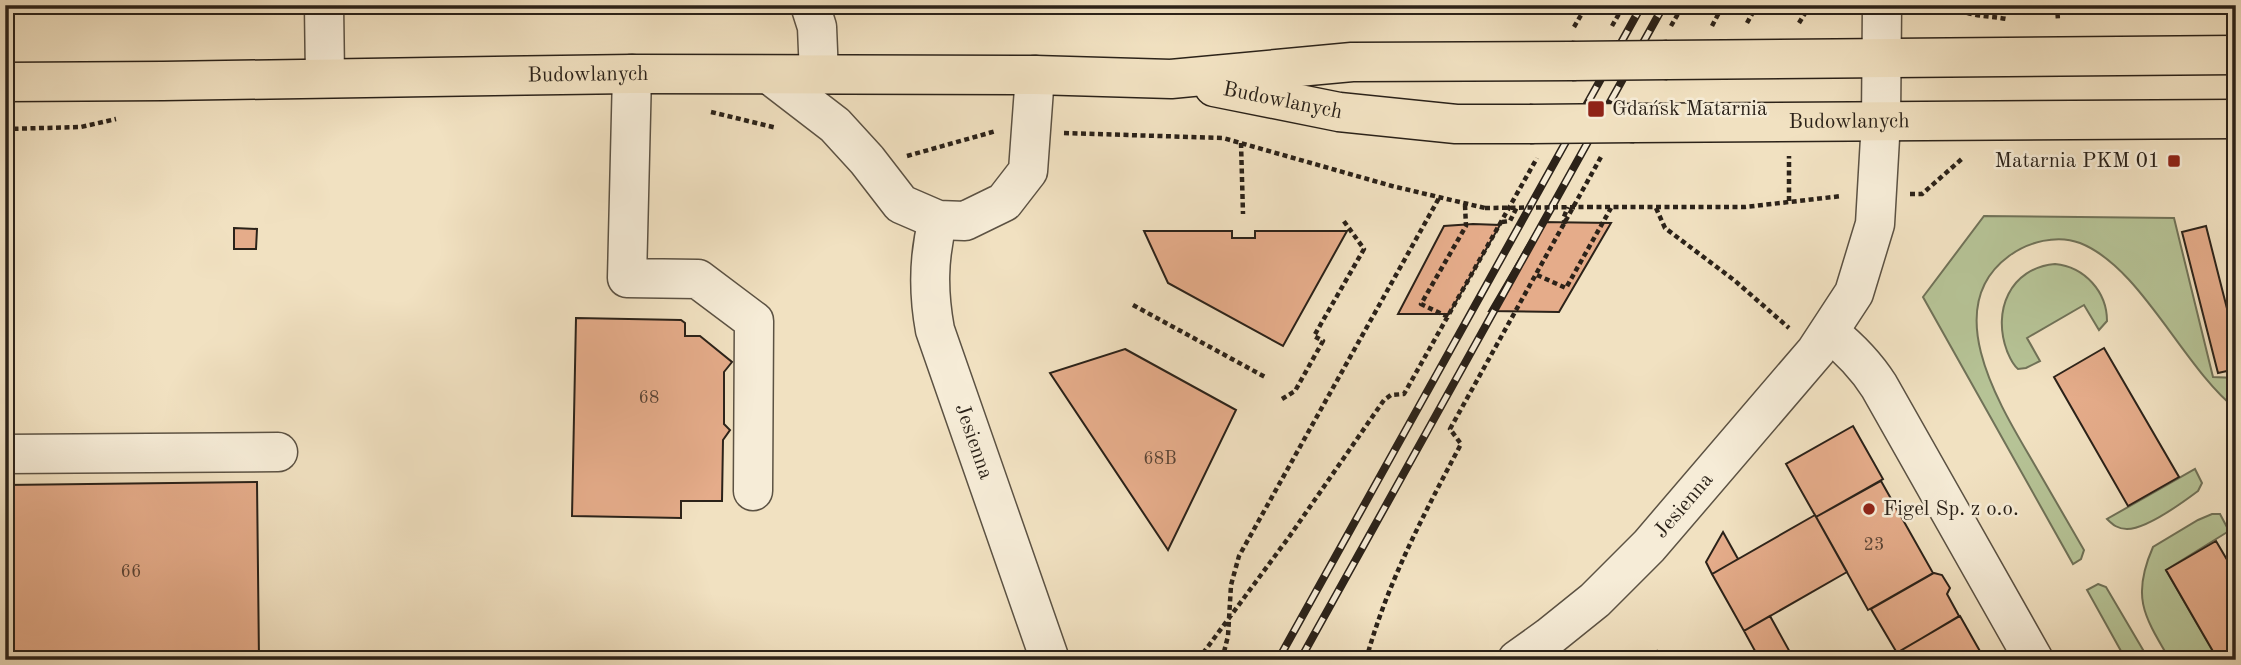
<svg xmlns="http://www.w3.org/2000/svg" width="2241" height="665" viewBox="0 0 2241 665" font-family="'Old Standard TT',serif">
	<style>
		.green { fill: #b6c396; stroke: #707258; stroke-width: 2 }
		.building { fill: #e5ac8a; stroke: #2b2219; stroke-width: 2 }
		.lines { fill: none; stroke-linecap: round; stroke-linejoin: round }
		.minor-casing { stroke: #5c5243; stroke-width: 41 }
		.major-casing { stroke: #2b2219; stroke-width: 41 }
		.path { stroke: #2b2219; stroke-width: 4.5; stroke-dasharray: 5 3.5; stroke-linecap: butt }
		.minor { stroke: #f6ecd7; stroke-width: 38 }
		.major { stroke: #f1e1c1; stroke-width: 38 }
		.rail-casing { stroke: #2b2219; stroke-width: 8 }
		.rail { stroke: #f6ecd7; stroke-width: 5; stroke-dasharray: 16; stroke-linecap: butt }
		.major-bridge-casing { stroke: #2b2219; stroke-width: 41; stroke-linecap: butt }
		.path-bridge { stroke: #2b2219; stroke-width: 4.5; stroke-dasharray: 5 3.5; stroke-linecap: butt }
		.major-bridge { stroke: #f1e1c1; stroke-width: 38 }
		.poi-dot { fill: #8f2418; stroke: #f6ecd7; stroke-width: 2.5 }
		.labels { text-anchor: middle; dominant-baseline: central; stroke-width: 5; stroke-linejoin: round; paint-order: stroke }
		.number-label { font-size: 18px; fill: #5a4435 }
		.street-label { font-size: 21px; fill: #2b2219; stroke: #f6ecd7 }
		.poi-label { font-size: 21px; fill: #2b2219; stroke: #f6ecd7; text-anchor: start }
	</style>
	<rect width="100%" height="100%" fill="#f1e1c1"/>
	<filter id="stains"><feTurbulence type="fractalNoise" baseFrequency=".00286" numOctaves="4"/><feColorMatrix values="0 0 0 0 .2 0 0 0 0 .09 0 0 0 0 .02 0 0 0 .5 -.17"/></filter>
	<radialGradient id="worn" r=".72"><stop offset=".6" stop-color="#630" stop-opacity="0"/><stop offset="1" stop-color="#630" stop-opacity=".3"/></radialGradient>
	<!-- green -->
	<path class="green" d="M 1984,216 L 2174,218 L 2213,377 L 2236,378 L 2236,409 C 2183,367 2141,267 2080,243 C 2057,234 2028,242 2009,256 C 1938,308 2001,407 2033,462 C 2050,491 2067,521 2084,550 L 2081,559 L 2073,564 L 1923,297 Z
		M 2055,264 C 2085,267 2107,292 2107,321 L 2099,330 L 2084,305 L 2027,338 L 2040,361 L 2026,368 L 2018,369 C 2012,364 2010,358 2007,351 C 1992,311 2010,268 2055,264 Z
		M 2195,469 L 2202,483 L 2198,491 C 2182,503 2146,529 2127,529 C 2118,529 2113,525 2107,519 Z
		M 2212,514 L 2220,514 L 2229,531 L 2166,570 L 2218,660 L 2170,660 C 2144,616 2131,597 2153,547 L 2198,520 Z
		M 2098,584 L 2106,587 L 2149,660 L 2126,660 L 2087,590 Z"/>
	<!-- building -->
	<path class="building" d="M 1541,222 L 1611,223 L 1559,312 L 1489,311 Z
		M 1473,224 L 1500,225 L 1449,314 L 1398,314 L 1444,226 Z
		M 2206,226 L 2236,344 L 2236,369 L 2218,373 L 2182,232 Z
		M 234,228 L 257,229 L 256,249 L 234,249 Z
		M 1144,231 L 1232,231 L 1232,238 L 1255,238 L 1255,231 L 1347,231 L 1283,346 L 1168,283 Z
		M 576,318 L 681,320 L 685,323 L 685,336 L 700,336 L 732,362 L 724,372 L 724,424 L 730,430 L 723,440 L 722,501 L 681,501 L 681,518 L 572,516 Z
		M 2104,348 L 2179,477 L 2128,506 L 2054,377 Z
		M 1125,349 L 1236,410 L 1168,550 L 1050,373 Z
		M 1853,426 L 1883,479 L 1816,517 L 1786,464 Z
		M 1881,481 L 1933,573 L 1868,610 L 1816,517 Z
		M 257,482 L 259,660 L 5,660 L 5,485 Z
		M 1815,515 L 1847,572 L 1744,631 L 1712,574 Z
		M 1723,532 L 1738,559 L 1712,574 L 1706,562 Z
		M 2216,541 L 2236,575 L 2236,660 L 2218,660 L 2166,570 Z
		M 1934,573 L 1942,575 L 1950,588 L 1947,594 L 1959,616 L 1897,653 L 1871,609 Z
		M 1770,616 L 1791,654 L 1780,660 L 1760,660 L 1744,631 Z
		M 1960,616 L 1985,660 L 1898,660 L 1895,654 Z
		M 1657,651 L 1662,660 L 1643,660 Z"/>
	<g class="lines">
		<!-- minor casing -->
		<g class="minor-casing">
			<g id="minor">
				<path d="M 324,5 L 325,77"/>
				<path d="M 810,5 L 817,27 L 819,75"/>
				<path d="M 632,74 L 627,278 L 698,279 L 754,321 L 753,491"/>
				<path d="M 770,75 L 835,125 L 867,160 L 901,204 L 938,220 L 965,221 L 1004,202 L 1028,171 L 1035,75"/>
				<path id="s1" d="M 938,220 C 928,258 928,292 935,330 L 1050,660"/>
				<path d="M 1830,333 C 1850,349 1865,364 1879,386 L 2034,660"/>
				<path d="M 5,454 L 278,452"/>
				<path id="s2" d="M 1517,660 L 1549,637 L 1595,600 L 1649,546 L 1816,351 L 1854,293 L 1875,224 L 1881,121 L 1882,5"/>
			</g>
		</g>
		<!-- major casing -->
		<g class="major-casing">
			<g id="major">
				<path d="M 1667,60 L 2236,55"/>
				<path id="s3" d="M 5,82 L 163,81 L 632,74 L 1035,75 L 1171,79 L 1352,62 L 1572,61"/>
				<path id="s4" d="M 1214,87 L 1339,112 L 1456,124 L 1530,124"/>
				<path id="s5" d="M 1634,123 L 2236,119"/>
			</g>
		</g>
		<!-- path -->
		<path class="path" d="M 1952,5 C 1969,18 1987,15 2007,19
			M 2057,5 L 2058,21
			M 1747,23 L 1757,5
			M 1799,23 L 1810,5
			M 1612,26 L 1624,5
			M 1671,26 L 1683,5
			M 1712,26 L 1723,5
			M 1574,27 L 1587,5
			M 711,112 L 777,128
			M 5,129 L 81,127 L 116,119
			M 1064,133 L 1223,138 L 1392,186 L 1485,208
			M 1241,143 L 1243,214
			M 907,156 L 996,131
			M 1910,194 L 1922,194 L 1964,157
			M 1789,201 L 1789,156
			M 1588,207 L 1745,207 L 1842,196
			M 1656,208 L 1665,228 L 1734,280 L 1789,328
			M 1502,222 L 1510,221 L 1517,207
			M 1566,224 L 1563,219 L 1568,207
			M 1537,275 L 1566,288 L 1611,208
			M 1133,305 L 1265,377
			M 1448,317 L 1421,304 L 1466,226 L 1465,205
			M 1282,399 L 1295,391 L 1323,341 L 1314,336 L 1364,249 L 1343,220
			M 1198,660 L 1289,537 L 1384,400 L 1391,395 L 1404,394 L 1537,158
			M 1222,660 L 1228,636 L 1231,585 L 1239,556 L 1439,198
			M 1366,660 C 1387,583 1424,514 1461,444 L 1450,429 L 1601,157
			M 1472,660 L 1485,656"/>
		<!-- minor -->
		<use href="#minor" class="minor"/>
		<!-- major -->
		<use href="#major" class="major"/>
		<!-- rail casing -->
		<g class="rail-casing">
			<path id="rail" d="M 1278,660 L 1642,5
				M 1300,660 L 1664,5"/>
		</g>
		<!-- rail -->
		<use href="#rail" class="rail"/>
		<!-- major-bridge casing -->
		<g class="major-bridge-casing">
			<path id="major-bridge" d="M 1572,61 L 1667,60
				M 1530,124 L 1634,123"/>
		</g>
		<!-- path-bridge -->
		<path class="path-bridge" d="M 1485,208 L 1588,207"/>
		<!-- major-bridge -->
		<use href="#major-bridge" class="major-bridge"/>
	</g>
	<!-- markers -->
	<g class="poi-dot">
		<rect x="1587" y="100" width="18" height="18" rx="3.5"/>
		<rect x="2167" y="154" width="14" height="14" rx="3.5"/>
		<circle cx="1869" cy="509" r="7"/>
	</g>
	<g class="labels">
		<!-- number labels -->
		<g class="number-label">
			<text x="649" y="398">68</text>
			<text x="1160" y="459">68B</text>
			<text x="1874" y="545">23</text>
			<text x="131" y="572">66</text>
		</g>
		<!-- street labels -->
		<g class="street-label">
			<text stroke="none"><textPath href="#s3" startOffset="583">Budowlanych</textPath></text>
			<text stroke="none"><textPath href="#s4" startOffset="70">Budowlanych</textPath></text>
			<text stroke="none"><textPath href="#s5" startOffset="215">Budowlanych</textPath></text>
			<text stroke="none"><textPath href="#s1" startOffset="229">Jesienna</textPath></text>
			<text stroke="none"><textPath href="#s2" startOffset="228">Jesienna</textPath></text>
		</g>
		<!-- poi labels -->
		<g class="poi-label">
			<text x="1612" y="109">Gdańsk Matarnia</text>
			<text x="2160" y="161" text-anchor="end">Matarnia PKM 01</text>
			<text x="1883" y="509">Figel Sp. z o.o.</text>
		</g>
	</g>
	<!-- margin -->
	<rect width="2241" height="665" fill="none" stroke="#f1e1c1" stroke-width="28"/>
	<rect x="7" y="7" width="2227" height="651" fill="none" stroke="#2b2219" stroke-width="3.5"/>
	<rect x="14" y="14" width="2213" height="637" fill="none" stroke="#2b2219" stroke-width="2"/>
	<rect width="100%" height="100%" filter="url(#stains)"/>
	<rect width="100%" height="100%" fill="url(#worn)"/>
</svg>
